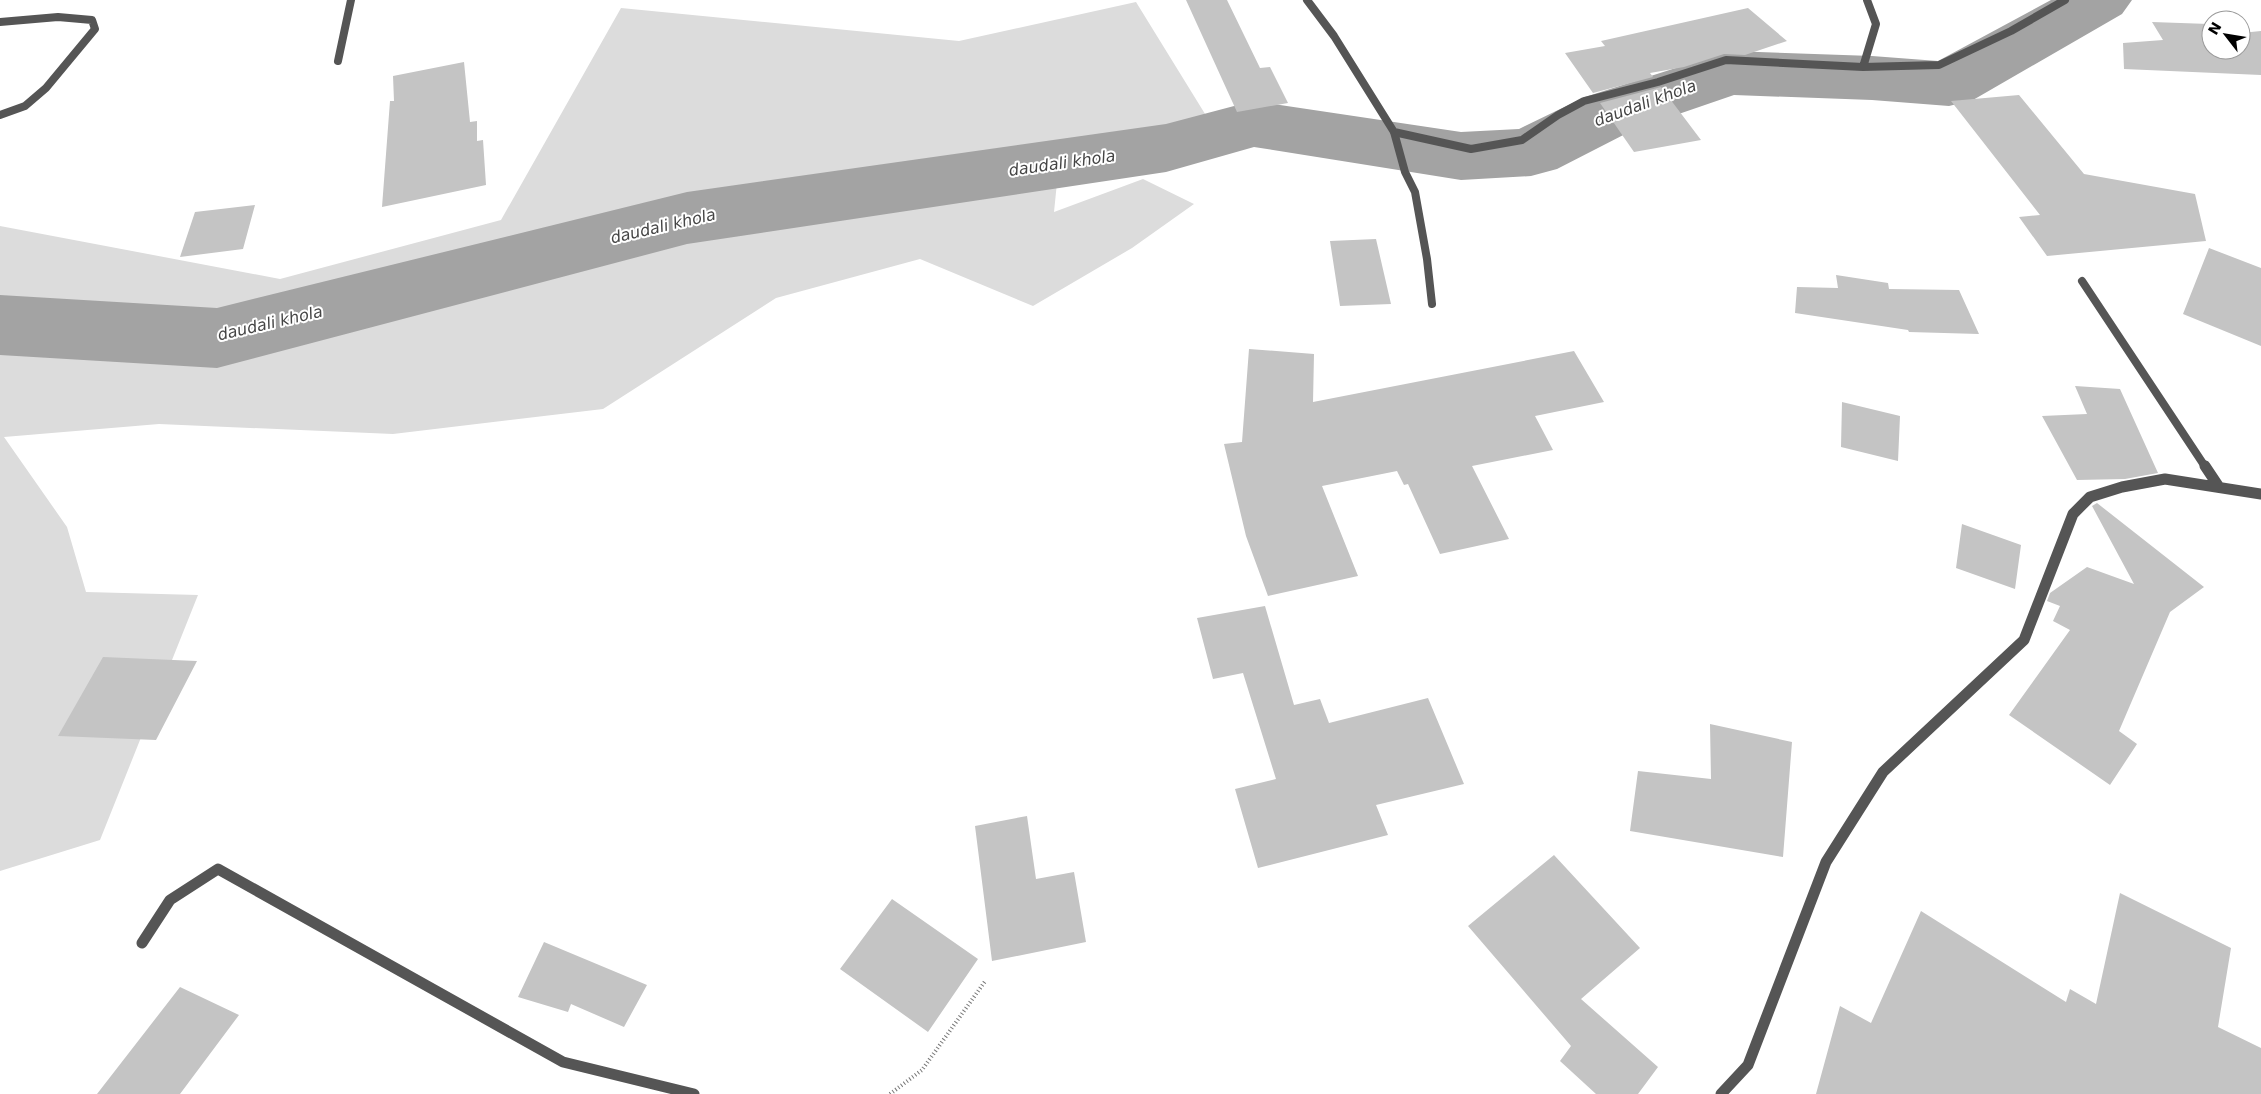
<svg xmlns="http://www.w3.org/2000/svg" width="2261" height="1094" viewBox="0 0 2261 1094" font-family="'DejaVu Sans',sans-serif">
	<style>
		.green { fill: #dcdcdc }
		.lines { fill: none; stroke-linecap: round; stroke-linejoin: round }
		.river { fill: #a3a3a3; fill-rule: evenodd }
		.building { fill: #c4c4c4 }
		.path { stroke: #777; stroke-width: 4; stroke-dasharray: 1 2.5; stroke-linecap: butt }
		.lane { stroke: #555; stroke-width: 8 }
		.street-far1 { stroke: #555; stroke-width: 8 }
		.street { stroke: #555; stroke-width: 11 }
		.labels { text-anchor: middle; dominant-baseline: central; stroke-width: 4; stroke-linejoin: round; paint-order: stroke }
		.water-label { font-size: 16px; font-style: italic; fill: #444; stroke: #fff }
	</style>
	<rect width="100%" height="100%" fill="#fff"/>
	<!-- green -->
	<path class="green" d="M 1136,2 L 1210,122 L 1060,153 L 1054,212 L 1143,179 L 1194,204 L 1132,248 L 1033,306 L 920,259 L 776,298 L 603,409 L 393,434 L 159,424 L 4,437 L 67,527 L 86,592 L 198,595 L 100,840 L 0,871 L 0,226 L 280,279 L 501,220 L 621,8 L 959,41 Z"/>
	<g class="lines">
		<!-- river -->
		<path class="river" d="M 2051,0 L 2132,0 L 2122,14 L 1973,100 L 1949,106 L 1872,100 L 1734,95 L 1635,129 L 1557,169 L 1531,176 L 1461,180 L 1254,147 L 1166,172 L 687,244 L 217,368 L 0,355 L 0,295 L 217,308 L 687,192 L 1166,124 L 1253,101 L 1461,132 L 1519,129 L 1585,97 L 1729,51 L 1872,56 L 1938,61 Z"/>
	</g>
	<!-- building -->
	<path class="building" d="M 1186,0 L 1227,0 L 1260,68 L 1270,67 L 1288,103 L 1237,112 Z
		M 1748,8 L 1787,41 L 1745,55 L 1724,54 L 1684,67 L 1650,73 L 1653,77 L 1593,93 L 1565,53 L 1605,46 L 1601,41 Z
		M 2152,22 L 2209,24 L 2211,28 L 2211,50 L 2241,50 L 2241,33 L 2261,31 L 2261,75 L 2124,69 L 2123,43 L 2163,40 Z
		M 464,62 L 470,122 L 477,121 L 477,141 L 483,140 L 486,185 L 382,207 L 390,101 L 394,101 L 393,76 Z
		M 1661,87 L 1701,140 L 1634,152 L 1600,103 Z
		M 2019,95 L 2084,174 L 2195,194 L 2206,241 L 2047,256 L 2019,217 L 2040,215 L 1951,101 Z
		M 255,205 L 243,249 L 180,257 L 195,212 Z
		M 1376,239 L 1391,304 L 1340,306 L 1330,241 Z
		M 2209,248 L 2261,268 L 2261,346 L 2183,314 Z
		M 1836,275 L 1888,283 L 1889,289 L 1959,290 L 1979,334 L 1909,332 L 1908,330 L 1795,313 L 1797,287 L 1838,288 Z
		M 1249,349 L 1314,354 L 1313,402 L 1574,351 L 1604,402 L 1535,416 L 1553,450 L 1472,466 L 1509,539 L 1440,554 L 1408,484 L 1404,485 L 1397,471 L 1322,486 L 1358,576 L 1268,596 L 1246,536 L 1224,444 L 1242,442 Z
		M 2075,386 L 2120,389 L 2158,473 L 2125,479 L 2077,480 L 2042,416 L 2087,414 Z
		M 1842,402 L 1900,416 L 1898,461 L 1841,447 Z
		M 2097,503 L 2204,587 L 2170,612 L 2119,731 L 2137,744 L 2110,785 L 2009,715 L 2070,630 L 2053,621 L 2060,606 L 2047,601 L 2050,593 L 2087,567 L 2134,584 L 2092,506 Z
		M 1962,524 L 2021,545 L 2015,589 L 1956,568 Z
		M 1265,606 L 1294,705 L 1320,699 L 1329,723 L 1428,698 L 1464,784 L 1376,805 L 1388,835 L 1258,868 L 1235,789 L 1276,779 L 1243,673 L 1213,679 L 1197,618 Z
		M 103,657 L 197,661 L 156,740 L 58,736 Z
		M 1710,724 L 1792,742 L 1783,857 L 1630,831 L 1638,771 L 1711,779 Z
		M 1027,816 L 1036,879 L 1074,872 L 1086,942 L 992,961 L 975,826 Z
		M 1554,855 L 1640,948 L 1581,999 L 1658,1067 L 1638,1094 L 1596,1094 L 1560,1061 L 1571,1046 L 1468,926 Z
		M 2120,893 L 2231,948 L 2218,1027 L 2261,1048 L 2261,1094 L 1816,1094 L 1840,1006 L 1871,1023 L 1921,911 L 2066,1002 L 2070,989 L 2096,1004 Z
		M 892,899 L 978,959 L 928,1032 L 840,969 Z
		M 544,942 L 647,985 L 624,1027 L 571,1004 L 568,1012 L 518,997 Z
		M 180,987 L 239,1015 L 180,1094 L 97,1094 Z"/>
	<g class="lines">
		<!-- path -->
		<path class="path" d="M 890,1094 L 922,1070 L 986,980"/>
		<!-- lane -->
		<path class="lane" d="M 0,22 L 58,17 L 92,20 L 95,29 L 46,88 L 25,106 L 0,115"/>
		<!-- street-far1 -->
		<path class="street-far1" d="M 1307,0 L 1334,36 L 1394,132 L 1405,172 L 1415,192 L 1427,259 L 1432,304
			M 1867,0 L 1876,24 L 1863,67 L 1939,65 L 2011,31 L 2065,0
			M 338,61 L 351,0
			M 1394,132 L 1471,149 L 1522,140 L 1558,115 L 1584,101 L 1658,82 L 1726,60 L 1863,67
			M 2082,281 L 2206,468"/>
		<!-- street -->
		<path class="street" d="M 2205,466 L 2219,487
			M 142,943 L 170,900 L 218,869 L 563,1062 L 694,1094
			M 1721,1094 L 1748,1065 L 1826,862 L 1883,772 L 2024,640 L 2073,514 L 2090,497 L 2122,487 L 2165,479 L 2261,494"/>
	</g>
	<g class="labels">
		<!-- water labels -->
		<g class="water-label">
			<text transform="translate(1645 103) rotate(-20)">daudali khola</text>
			<text transform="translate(1062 163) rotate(-8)">daudali khola</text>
			<text transform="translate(663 226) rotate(-13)">daudali khola</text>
			<text transform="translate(270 323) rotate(-13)">daudali khola</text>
		</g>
	</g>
	<!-- north arrow -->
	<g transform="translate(2226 35) rotate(301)"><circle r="24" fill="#ffffff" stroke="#999999"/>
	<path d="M0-4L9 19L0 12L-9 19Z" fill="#000000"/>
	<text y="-8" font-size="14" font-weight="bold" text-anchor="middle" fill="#000000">N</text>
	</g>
</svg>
